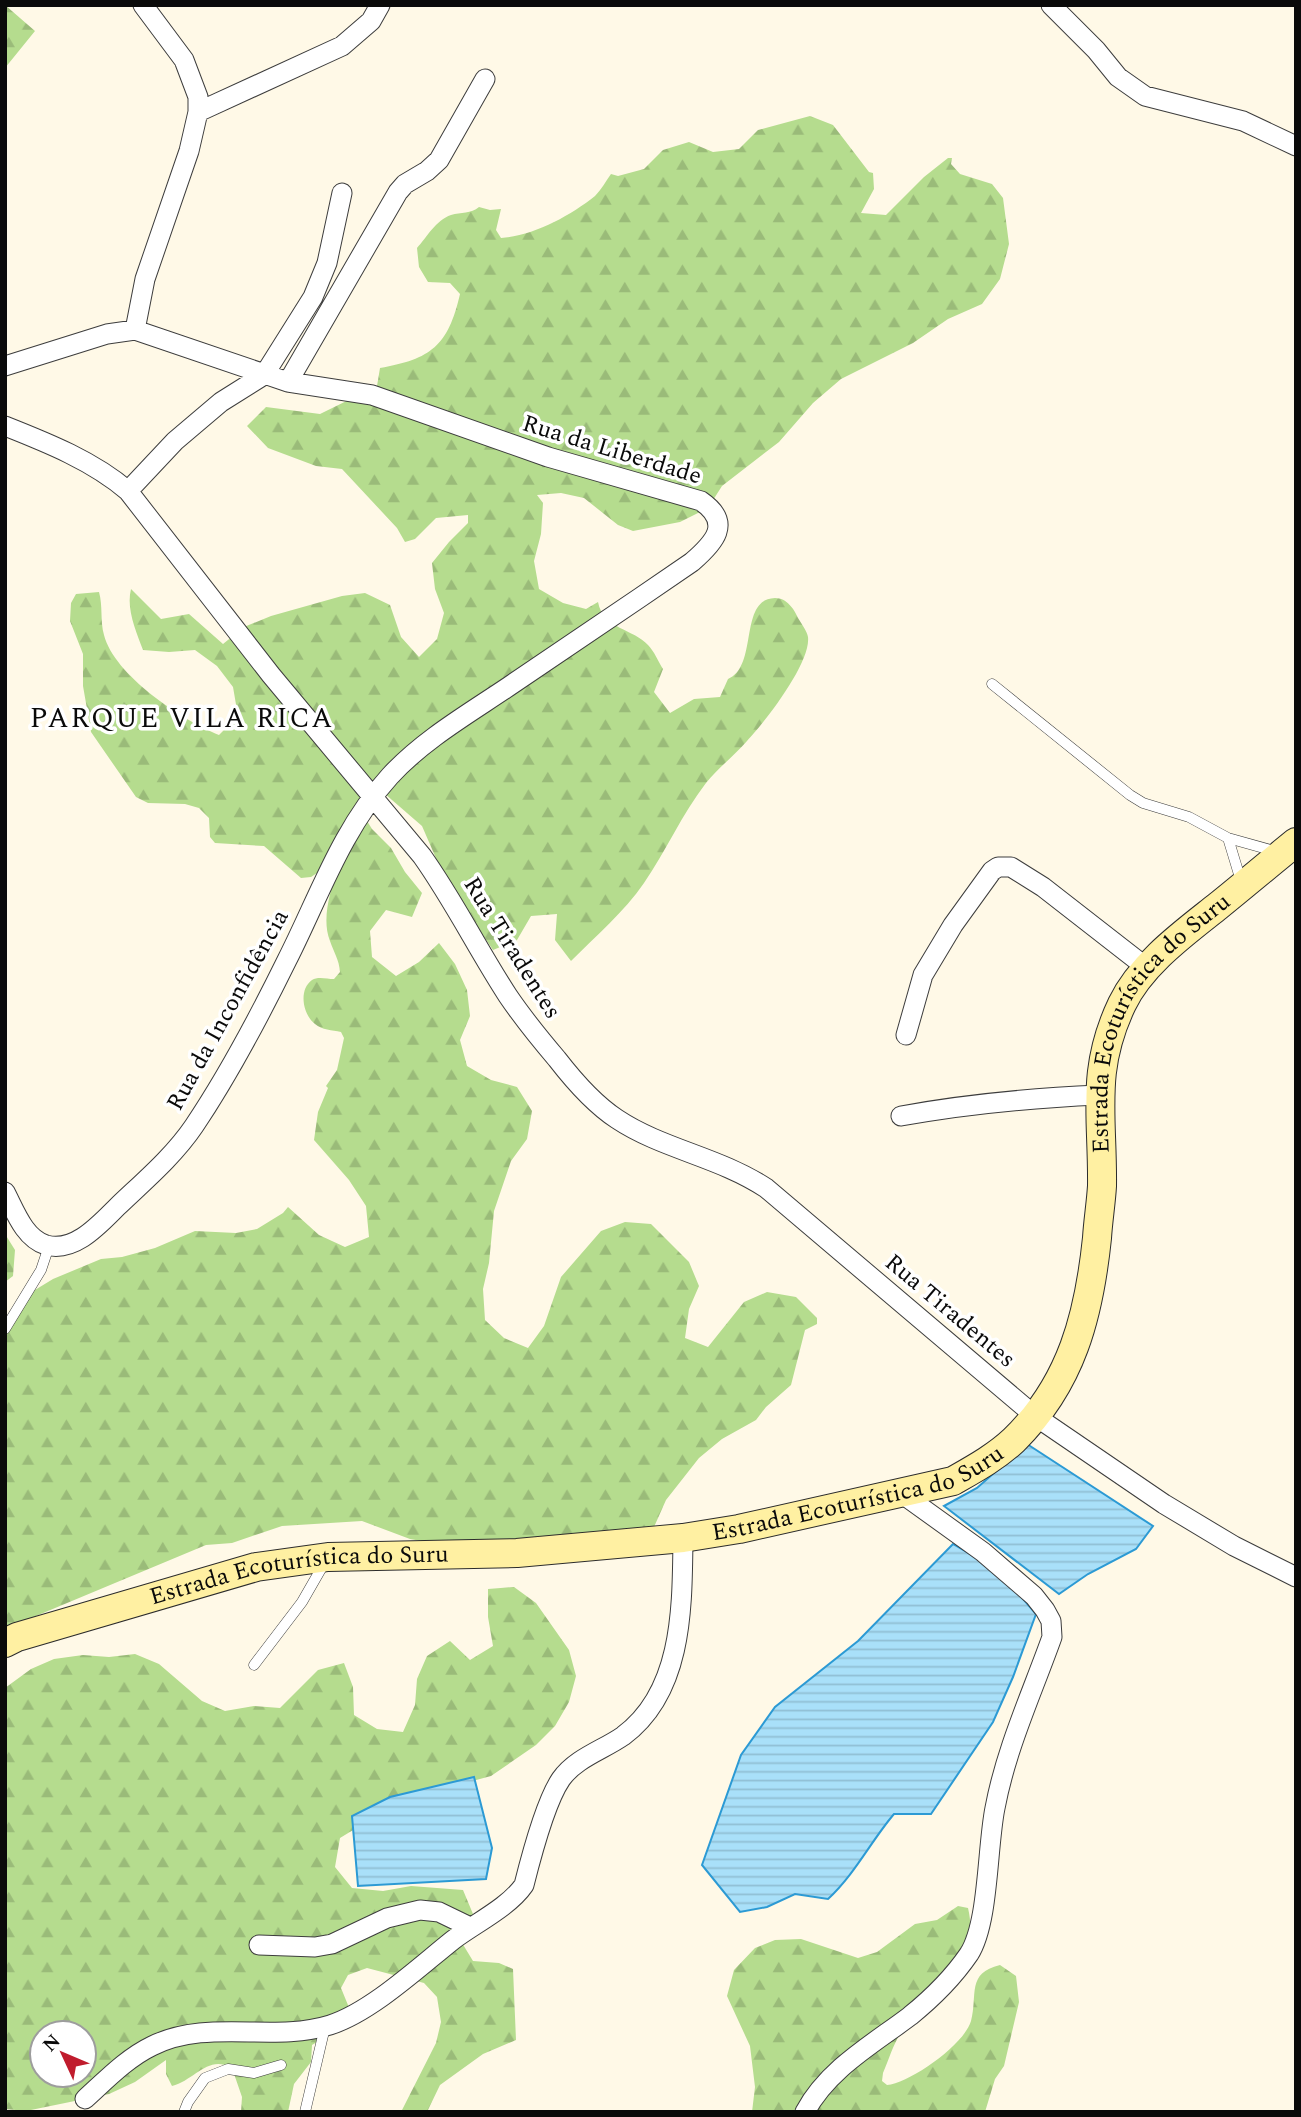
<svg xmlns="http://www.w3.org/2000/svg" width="1301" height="2117" viewBox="0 0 1301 2117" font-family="Spectral,serif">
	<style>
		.forest { fill: url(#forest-firs); fill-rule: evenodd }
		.water { fill: url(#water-rules); stroke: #2c9ad4; stroke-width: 2 }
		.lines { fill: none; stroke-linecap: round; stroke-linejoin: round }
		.lane-casing { stroke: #3d3d3d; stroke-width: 11 }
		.street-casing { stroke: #3d3d3d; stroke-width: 21 }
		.secondary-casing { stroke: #2c2c2c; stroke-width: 30 }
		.lane { stroke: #fff; stroke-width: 10 }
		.street { stroke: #fff; stroke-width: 19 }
		.secondary { stroke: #fff0a2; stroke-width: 28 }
		.labels { text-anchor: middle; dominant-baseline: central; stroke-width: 7; stroke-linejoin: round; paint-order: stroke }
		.street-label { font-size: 24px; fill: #0a0a0a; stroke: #fff }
		.quarter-label { font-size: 28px; letter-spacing: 2px; fill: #0a0a0a; stroke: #fff }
	</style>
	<defs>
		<pattern id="forest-firs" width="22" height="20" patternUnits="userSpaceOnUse" patternTransform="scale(1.75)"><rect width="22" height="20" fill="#b5dc8e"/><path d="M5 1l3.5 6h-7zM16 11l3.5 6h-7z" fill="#9abb79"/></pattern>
		<pattern id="water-rules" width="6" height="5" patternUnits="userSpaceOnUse" patternTransform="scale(1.75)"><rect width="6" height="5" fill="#a9e0f9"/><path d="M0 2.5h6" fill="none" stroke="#90bfd4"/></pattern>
	</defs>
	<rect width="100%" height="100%" fill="#fff9e7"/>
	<!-- forest -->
	<path class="forest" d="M 5,5 L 35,31 L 5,68 Z
		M 810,116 L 833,125 L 869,172 L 873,173 L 874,189 L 861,213 L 886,215 L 924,177 L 948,158 L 952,158 L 951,164 L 960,174 L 992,184 L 1003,198 L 1009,244 L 1000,279 L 982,304 L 948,319 L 913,343 L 841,379 L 813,403 L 779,442 L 722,486 L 708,508 L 680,522 L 633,531 L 618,525 L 584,498 L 561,493 L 537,495 L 543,503 L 541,534 L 534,561 L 539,589 L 563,603 L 586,609 L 598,602 C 603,629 634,629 648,645 C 654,651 658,661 663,669 L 654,692 L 670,713 L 694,699 L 720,697 L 728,679 C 759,666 738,599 775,598 C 787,598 794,609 798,618 C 801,623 807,631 808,637 C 811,663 765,722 747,741 C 734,756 718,768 706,783 C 682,814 666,851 644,883 C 624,912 596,936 571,961 L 555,940 L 557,914 L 531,916 L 517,940 L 493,950 L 445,879 L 422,826 L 377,787 L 357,805 L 372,829 L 391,848 L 405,872 L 422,893 L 412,917 L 386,910 L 370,931 L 372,957 L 396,976 L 419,962 L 439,943 L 455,964 L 467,990 L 470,1016 L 460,1040 L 467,1066 L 491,1080 L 517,1087 L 532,1111 L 527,1139 L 511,1161 L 494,1211 L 489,1263 L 483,1289 L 485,1320 L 504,1338 L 528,1348 L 544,1326 L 561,1277 L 601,1231 L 625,1222 L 651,1224 L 689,1262 L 699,1286 L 689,1309 L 685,1338 L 708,1347 L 744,1302 L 767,1292 L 796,1297 L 817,1318 L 817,1324 L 805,1330 L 791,1385 L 766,1407 L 756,1420 L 722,1439 L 699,1458 L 666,1500 L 654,1527 L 630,1541 L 438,1544 L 410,1539 L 362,1521 L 282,1526 L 232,1543 L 206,1545 L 12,1626 L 5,1633 L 5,1327 L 30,1293 L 53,1279 L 101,1259 L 122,1257 L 155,1248 L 195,1231 L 236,1233 L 257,1229 L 283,1213 L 288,1207 L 319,1235 L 345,1247 L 369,1237 L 366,1206 L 349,1180 L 314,1140 L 318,1112 L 328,1088 L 326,1086 L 337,1070 L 344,1038 L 341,1032 C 332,1030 322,1030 315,1024 C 303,1015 298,990 312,980 C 318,976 327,979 334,979 L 340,972 C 339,959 334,953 330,941 C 321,918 331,891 337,868 L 329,865 L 311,877 L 301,878 L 264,846 L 215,843 L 210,837 L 209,818 L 199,808 L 185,804 L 148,803 L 136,797 L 91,732 L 83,686 L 83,654 L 70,621 L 71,603 L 76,594 L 99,592 C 103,606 100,621 104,635 C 114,675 182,720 219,735 L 238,716 L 233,687 L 217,666 L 195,650 L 169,652 L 143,650 C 136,631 126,609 131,589 L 161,619 L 189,614 L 223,644 L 244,627 L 271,616 L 342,596 L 365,593 L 390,605 L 401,637 L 419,657 L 437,639 L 444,613 L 435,589 L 432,563 L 449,542 L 468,523 L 468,515 L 436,518 L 415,539 L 405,542 L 397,528 L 342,469 L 316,466 L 268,448 L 247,426 L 266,407 L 320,414 L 377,386 L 380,368 C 431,359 448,346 460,294 L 450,283 L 428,282 L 419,267 L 417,248 C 427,237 436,220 451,215 C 461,212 471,214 479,207 L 490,210 L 501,209 L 496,230 L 501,238 C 533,236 570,216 595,196 C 601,190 606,181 611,174 L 618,176 L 644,169 L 663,150 L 689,142 L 713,152 L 739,149 L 758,130 Z
		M 5,1234 L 15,1250 L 13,1276 L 5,1282 Z
		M 514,1587 L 536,1603 L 569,1650 L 576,1676 L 569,1702 L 555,1726 L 536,1745 L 491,1776 L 465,1783 L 363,1824 L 340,1838 L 335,1867 L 352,1888 L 383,1891 L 411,1886 L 463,1890 L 473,1914 L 459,1938 L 473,1961 L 499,1963 L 513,1969 L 516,2040 L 483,2054 L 440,2085 L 427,2112 L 401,2112 L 436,2043 L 441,2022 L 437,1997 L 424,1983 L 367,1968 L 348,1975 L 341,1988 L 350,2010 L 340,2028 L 312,2045 L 311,2062 L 294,2084 L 288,2112 L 241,2112 L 242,2097 L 232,2068 C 208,2054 195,2080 172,2086 L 166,2074 L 166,2060 L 135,2082 L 109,2094 L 26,2111 L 5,2109 L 5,1688 L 31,1669 L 54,1659 L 83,1655 L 109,1657 L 135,1654 L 159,1664 L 202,1701 L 225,1711 L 254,1706 L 280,1708 L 318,1670 L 344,1663 L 353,1687 L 354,1715 L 377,1729 L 403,1732 L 415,1705 L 417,1679 L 427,1656 L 450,1641 L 470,1660 L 493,1646 L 488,1617 L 488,1589 ZM 42,2033 L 84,2033 L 84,2075 L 42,2075 Z
		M 958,1906 L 968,1908 C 982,1966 930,1987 903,2029 C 894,2042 889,2059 883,2073 L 882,2081 L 887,2085 C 910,2083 964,2045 971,2021 C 978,1995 966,1973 1000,1965 L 1016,1976 L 1019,2002 L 1004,2066 L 995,2079 L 985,2112 L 752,2112 L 755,2087 L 750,2046 L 727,1996 L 734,1970 L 755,1948 L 775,1940 L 801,1939 L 858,1958 L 877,1952 L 915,1924 L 937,1920 Z"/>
	<!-- water -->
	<path class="water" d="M 1027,1444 L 1153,1526 L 1136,1549 L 1088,1574 L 1059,1594 L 944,1506 L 977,1488 Z
		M 953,1544 L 999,1571 L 1036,1614 L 1013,1677 L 993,1722 L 931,1814 L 894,1814 C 871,1841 855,1874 828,1899 L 795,1894 L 767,1907 L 740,1912 L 702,1865 L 741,1755 L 775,1707 L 858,1641 Z
		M 474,1777 L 492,1848 L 486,1879 L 358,1886 L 352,1816 L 390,1797 Z"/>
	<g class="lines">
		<!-- lane casing -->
		<g class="lane-casing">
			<path id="lane" d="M 992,684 L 1130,795 L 1143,803 L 1189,817 L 1228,838 L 1278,852
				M 1228,838 L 1241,881
				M 5,1329 L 41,1270 L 49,1246
				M 254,1665 L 302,1602 L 325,1562
				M 184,2112 L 188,2102 L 205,2078 L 228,2069 L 254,2073 L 281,2065
				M 305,2112 L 325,2027"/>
		</g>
		<!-- street casing -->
		<g class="street-casing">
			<path id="street" d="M 1051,5 L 1096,50 L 1118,77 L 1145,96 L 1243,121 L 1296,146
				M 198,112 L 342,46 L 371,21 L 380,5
				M 135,330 L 145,279 L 189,151 L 198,112 L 198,97 L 184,60 L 143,5
				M 5,366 L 107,334 L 135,330 L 288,382 L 372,395 L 548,457 L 701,501 C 733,523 714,543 692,562 C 631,604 570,645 508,687 C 468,714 423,740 390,776 C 341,830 319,897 287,960 C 259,1017 229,1074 194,1126 C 173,1157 143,1182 117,1207 C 99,1225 74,1253 46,1245 C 24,1238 15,1211 5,1192
				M 288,382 L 398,192 L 405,184 L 427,171 L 439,160 L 485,79
				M 5,426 C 48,443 93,461 128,491 L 271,675 L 422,856 C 454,901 478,950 508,996 C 523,1018 540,1039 557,1059 C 574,1081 594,1104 617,1119 C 662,1149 719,1157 766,1188 L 1035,1416 L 1164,1504 L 1234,1546 L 1296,1577
				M 128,491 L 175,441 L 221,402 L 264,375 L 313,297 L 327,263 L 342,193
				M 906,1035 L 923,975 L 953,925 L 992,871 L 998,867 L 1011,867 L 1043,887 L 1147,968
				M 901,1116 C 967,1104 1032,1098 1099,1095
				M 259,1945 L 315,1947 L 332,1944 L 387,1918 L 420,1910 L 439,1912 L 470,1927
				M 85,2099 C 106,2080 127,2058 152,2046 C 208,2018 272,2043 330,2025 C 371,2012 419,1967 453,1940 C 474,1924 509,1907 524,1885 C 531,1857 546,1801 561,1779 C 576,1758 603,1750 623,1736 C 684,1691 682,1605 683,1538
				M 805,2112 C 828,2069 873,2044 910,2016 C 931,1999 954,1976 969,1954 C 989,1923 987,1847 995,1808 C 1006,1749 1032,1693 1052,1637 L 1051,1621 L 1045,1610 L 1034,1596 L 983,1552 L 901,1493"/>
		</g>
		<!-- secondary casing -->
		<g class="secondary-casing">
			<g id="secondary">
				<path id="s1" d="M 5,1643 L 17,1637 L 256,1567 L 328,1557 L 517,1553 L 683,1538 L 739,1529 L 953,1481 C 974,1469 996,1457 1014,1440 C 1072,1383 1089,1315 1097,1238 C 1098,1221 1101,1203 1102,1186 C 1103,1116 1090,1071 1122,1004 C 1141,964 1184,933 1218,906 C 1244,885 1270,863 1296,842"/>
			</g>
		</g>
		<!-- lane -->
		<use href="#lane" class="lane"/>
		<!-- street -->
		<use href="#street" class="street"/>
		<!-- secondary -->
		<use href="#secondary" class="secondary"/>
	</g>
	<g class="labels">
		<!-- street labels -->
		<g class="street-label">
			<text transform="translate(612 450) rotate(17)">Rua da Liberdade</text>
			<text transform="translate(512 948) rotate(58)">Rua Tiradentes</text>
			<text transform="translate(228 1010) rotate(-61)">Rua da Inconfidência</text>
			<text stroke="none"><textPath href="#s1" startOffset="1500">Estrada Ecoturística do Suru</textPath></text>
			<text transform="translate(950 1311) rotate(40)">Rua Tiradentes</text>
			<text stroke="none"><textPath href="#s1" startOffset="872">Estrada Ecoturística do Suru</textPath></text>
			<text stroke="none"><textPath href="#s1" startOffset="304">Estrada Ecoturística do Suru</textPath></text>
		</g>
		<!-- quarter labels -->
		<g class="quarter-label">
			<text x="182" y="718">PARQUE VILA RICA</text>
		</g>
	</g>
	<!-- border -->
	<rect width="1301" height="2117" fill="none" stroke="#0a0a0a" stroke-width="14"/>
	<!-- north arrow -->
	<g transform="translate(63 2054) rotate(314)"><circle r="33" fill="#ffffff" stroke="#9d9d9d" stroke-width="2"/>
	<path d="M0-5L12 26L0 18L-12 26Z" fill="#c01c2d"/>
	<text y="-10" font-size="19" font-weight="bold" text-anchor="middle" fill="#0a0a0a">N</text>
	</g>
</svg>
